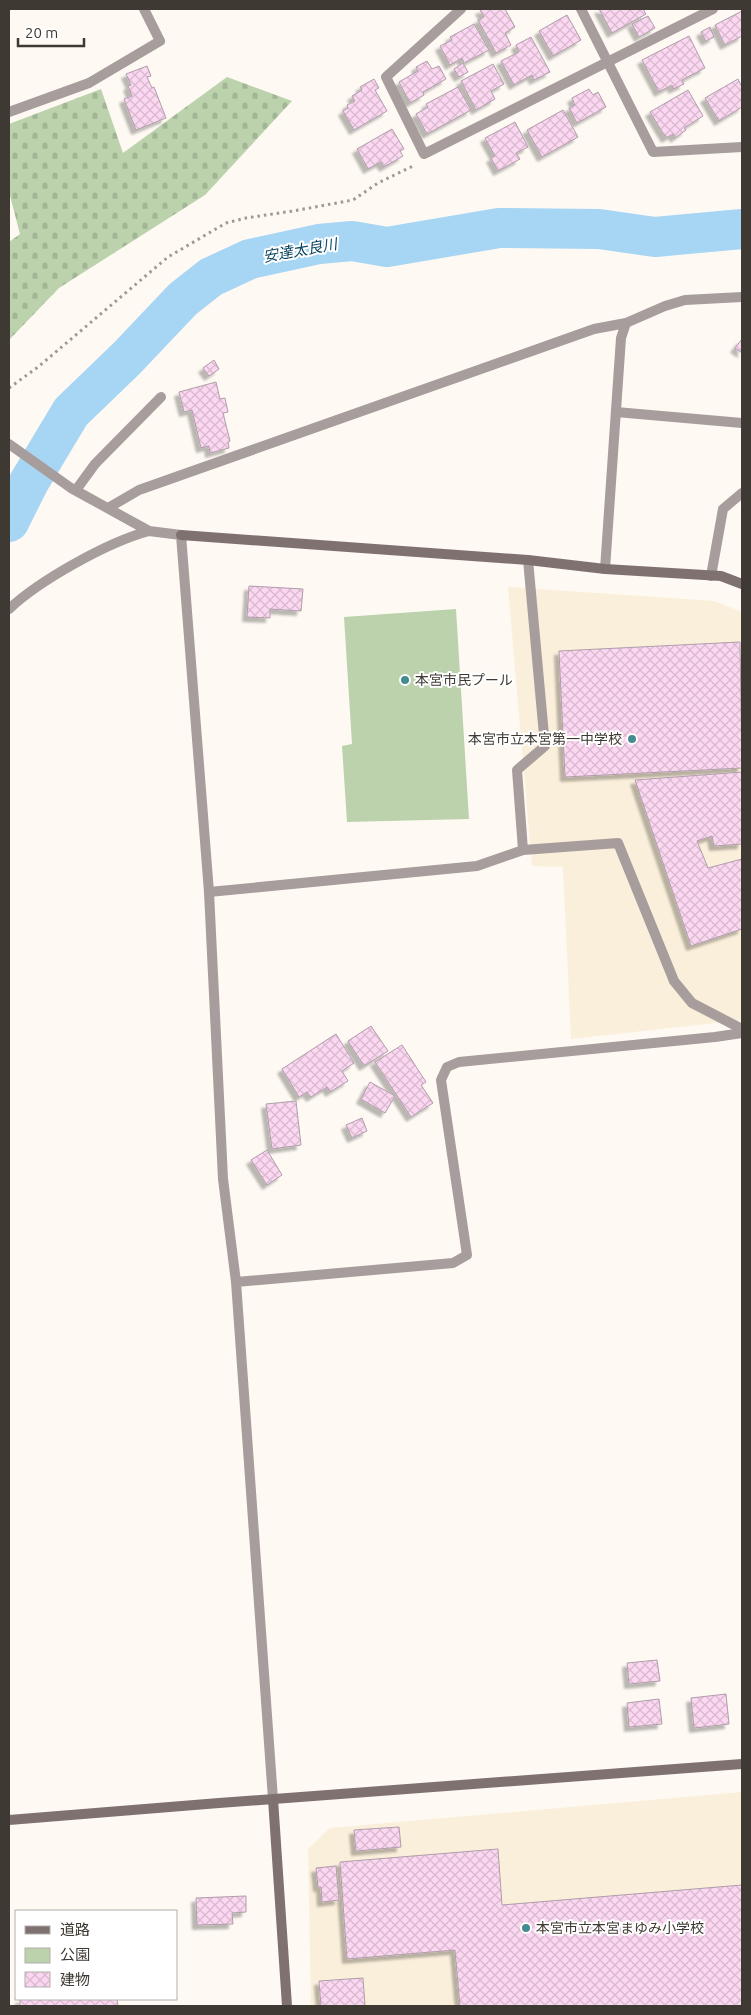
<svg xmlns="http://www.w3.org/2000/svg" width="751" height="2015" viewBox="0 0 751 2015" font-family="Ubuntu,'Noto Sans JP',sans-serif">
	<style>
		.education { fill: #faefda }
		.cemetery { fill: url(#cemetery-stones) }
		.green { fill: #bbd2ad }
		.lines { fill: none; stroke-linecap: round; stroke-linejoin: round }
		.river { stroke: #a7d5f4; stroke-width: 40 }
		.building { fill: url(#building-cross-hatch); stroke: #af9daa; filter: url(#shadow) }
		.path { stroke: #9e9992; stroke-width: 3; stroke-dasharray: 2.5 4; stroke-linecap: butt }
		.lane { stroke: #a79d9c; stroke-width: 10 }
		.street { stroke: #a79d9c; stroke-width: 10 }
		.secondary { stroke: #7f7170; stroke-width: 10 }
		.poi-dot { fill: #438b90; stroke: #fff; stroke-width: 2 }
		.labels { text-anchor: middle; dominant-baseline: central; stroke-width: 4; stroke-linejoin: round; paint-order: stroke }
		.poi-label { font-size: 14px; fill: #3e3932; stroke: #fff; text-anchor: start }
		.water-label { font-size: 15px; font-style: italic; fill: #0a4462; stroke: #fff }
	</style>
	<defs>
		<pattern id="cemetery-stones" width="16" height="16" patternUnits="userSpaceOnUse" patternTransform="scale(1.25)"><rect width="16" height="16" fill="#bbd2ad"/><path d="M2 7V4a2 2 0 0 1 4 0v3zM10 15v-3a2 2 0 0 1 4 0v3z" fill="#a2b595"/></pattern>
		<pattern id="building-cross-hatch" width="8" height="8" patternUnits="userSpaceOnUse" patternTransform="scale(1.25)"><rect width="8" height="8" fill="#fbd7f1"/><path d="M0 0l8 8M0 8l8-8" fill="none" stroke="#d8b9cf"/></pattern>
		<filter id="shadow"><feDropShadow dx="-4.5" dy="4.5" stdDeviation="1" flood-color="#0004"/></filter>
	</defs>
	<rect width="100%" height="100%" fill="#fef9f2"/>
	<!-- education -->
	<path class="education" d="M 508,587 L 714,601 L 742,612 L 742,1020 L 571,1039 L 563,867 L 532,866 Z
		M 742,1792 L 742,2006 L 311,2006 L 308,1849 L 330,1828 Z"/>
	<!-- cemetery -->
	<path class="cemetery" d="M 227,77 L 292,101 L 205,195 L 59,288 L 9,340 L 9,242 L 20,234 L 9,192 L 9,124 L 101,89 L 123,153 Z"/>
	<!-- green -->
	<path class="green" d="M 456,609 L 469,819 L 347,822 L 342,746 L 352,744 L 344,617 Z"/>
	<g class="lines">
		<!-- river -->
		<path class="river" d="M 9,522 L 29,482 L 71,412 L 127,358 L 183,299 L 211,277 L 250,259 L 319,244 L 352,241 L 387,247 L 499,228 L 599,229 L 655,237 L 742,229"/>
	</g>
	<!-- building -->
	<path class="building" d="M 483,9 L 505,9 L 515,27 L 505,33 L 511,45 L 496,53 L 478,20 L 484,17 L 480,10 Z
		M 599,9 L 643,9 L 646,14 L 612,33 Z
		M 742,11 L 742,36 L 725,45 L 715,25 Z
		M 567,15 L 581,40 L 553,56 L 539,31 Z
		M 648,16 L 655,28 L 639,37 L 632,24 Z
		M 474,24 L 489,50 L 464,63 L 462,58 L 450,65 L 440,46 L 452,40 L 450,37 Z
		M 710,27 L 714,37 L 706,41 L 701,32 Z
		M 689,36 L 705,68 L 682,80 L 684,84 L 673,89 L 672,85 L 659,92 L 642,60 Z
		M 531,37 L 550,72 L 534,80 L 532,75 L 514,85 L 501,61 L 519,52 L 516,45 Z
		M 427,61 L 432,69 L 439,66 L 446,79 L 423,92 L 424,95 L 410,103 L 399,82 L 418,71 L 416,67 Z
		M 463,63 L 468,72 L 459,77 L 454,69 Z
		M 493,64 L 504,84 L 491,91 L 495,99 L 476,110 L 461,81 Z
		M 147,66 L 151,76 L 147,77 L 152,88 L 154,87 L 166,118 L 136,130 L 124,99 L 132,96 L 128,86 L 131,85 L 126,74 Z
		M 374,79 L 379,88 L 375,90 L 387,111 L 354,130 L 343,111 L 348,108 L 347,105 L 355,101 L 352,96 L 362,90 L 360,87 Z
		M 738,79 L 742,87 L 742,107 L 719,121 L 705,98 Z
		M 458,87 L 471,110 L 427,134 L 416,114 L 428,107 L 426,104 Z
		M 589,89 L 593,95 L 598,92 L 606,107 L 577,123 L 569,108 L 575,105 L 572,98 Z
		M 688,90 L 703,116 L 684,128 L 686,130 L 675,138 L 673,134 L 666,138 L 650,112 Z
		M 563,110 L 578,137 L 542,157 L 527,130 Z
		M 515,122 L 528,147 L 516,153 L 520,159 L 498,171 L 491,158 L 495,156 L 485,138 Z
		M 392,129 L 404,149 L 400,151 L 403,156 L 384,167 L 381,162 L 368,169 L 357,149 Z
		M 742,339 L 742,353 L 735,348 Z
		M 214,360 L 219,369 L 209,376 L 203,368 Z
		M 216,382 L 220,399 L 225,398 L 228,412 L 223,413 L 230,441 L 228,442 L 229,448 L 210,453 L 209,446 L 201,448 L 192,410 L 184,412 L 179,392 Z
		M 249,586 L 303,589 L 301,611 L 270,609 L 270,618 L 247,617 Z
		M 740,642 L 742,768 L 565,777 L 559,651 Z
		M 742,772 L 742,844 L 714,846 L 712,836 L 697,841 L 708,868 L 742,859 L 742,929 L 691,946 L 635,780 Z
		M 371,1026 L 388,1051 L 364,1066 L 348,1041 Z
		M 336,1034 L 354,1063 L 342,1071 L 348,1081 L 330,1092 L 327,1087 L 311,1097 L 307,1092 L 299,1097 L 282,1069 Z
		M 402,1045 L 426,1082 L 421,1085 L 433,1103 L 411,1117 L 375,1062 Z
		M 370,1082 L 395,1096 L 385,1113 L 361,1099 Z
		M 296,1101 L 301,1145 L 272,1149 L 266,1104 Z
		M 362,1118 L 367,1131 L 352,1138 L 346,1125 Z
		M 267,1150 L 282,1175 L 267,1185 L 251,1160 Z
		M 657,1660 L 660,1681 L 629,1684 L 627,1663 Z
		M 726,1694 L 729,1724 L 694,1728 L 691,1698 Z
		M 659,1699 L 662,1724 L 629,1727 L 627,1703 Z
		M 399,1827 L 401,1847 L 356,1851 L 354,1830 Z
		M 498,1849 L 502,1905 L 742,1885 L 742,2006 L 460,2006 L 455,1950 L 347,1959 L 340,1862 Z
		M 336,1866 L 339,1900 L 322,1902 L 321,1887 L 318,1887 L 316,1868 Z
		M 246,1896 L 246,1912 L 232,1913 L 233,1924 L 197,1925 L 196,1898 Z
		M 363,1978 L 365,2006 L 321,2006 L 319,1981 Z
		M 20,1999 L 117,1999 L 118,2006 L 20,2006 Z"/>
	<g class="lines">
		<!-- path -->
		<path class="path" d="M 9,388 L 38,367 L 168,257 L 226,223 L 246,218 L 293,211 L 353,200 L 378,183 L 413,166"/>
		<!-- lane -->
		<path class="lane" d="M 616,412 L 742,423
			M 711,576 L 723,509 L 742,493
			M 523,850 L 517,770 L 545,746 L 528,560
			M 209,892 L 477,866 L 523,850 L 618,843 L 674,981 L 692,1003 L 742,1029"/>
		<!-- street -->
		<path class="street" d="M 461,9 L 386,77 L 424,154 L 713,9
			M 581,9 L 653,152 L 742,147
			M 9,112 L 89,83 L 160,41 L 144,9
			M 9,444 L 71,488 L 149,531 L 181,535 L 209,892 L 223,1179 L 236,1282 L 273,1799
			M 76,490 L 95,464 L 161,397
			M 108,508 L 139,490 L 594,329 L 626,323
			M 605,569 L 621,338 L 626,323 L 665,306 L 685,300 L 742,297
			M 9,609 C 40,580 108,542 149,531
			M 236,1282 L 453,1263 L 467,1255 L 441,1080 L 447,1067 L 459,1062 L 715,1037 L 742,1033"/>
		<!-- secondary -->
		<path class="secondary" d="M 181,535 L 528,560 L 605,569 L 721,576 L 742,584
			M 273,1799 L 287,2006
			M 9,1820 L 219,1803 L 742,1764"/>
	</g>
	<!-- markers -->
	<g class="poi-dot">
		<circle cx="405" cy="680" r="5"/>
		<circle cx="632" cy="739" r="5"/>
		<circle cx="526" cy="1928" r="5"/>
	</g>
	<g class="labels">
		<!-- poi labels -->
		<g class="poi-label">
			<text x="415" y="680">本宮市民プール</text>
			<text x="622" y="739" text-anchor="end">本宮市立本宮第一中学校</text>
			<text x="536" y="1928">本宮市立本宮まゆみ小学校</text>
		</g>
		<!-- water labels -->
		<g class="water-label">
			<text transform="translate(300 250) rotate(-10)">安達太良川</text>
		</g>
	</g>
	<!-- border -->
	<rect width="751" height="2015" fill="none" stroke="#3e3932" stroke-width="20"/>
	<!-- legend -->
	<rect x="15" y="1910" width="162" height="90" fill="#ffffff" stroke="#b2b0ad"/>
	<rect x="25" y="1926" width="25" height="8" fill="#7f7170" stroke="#b2b0ad"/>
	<text x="60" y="1935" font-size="15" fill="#3e3932">道路</text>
	<rect x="25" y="1948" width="25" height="15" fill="#bbd2ad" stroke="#b2b0ad"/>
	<text x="60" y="1960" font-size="15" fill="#3e3932">公園</text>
	<rect x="25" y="1972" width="25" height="15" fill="url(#building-cross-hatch)" stroke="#b2b0ad"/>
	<text x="60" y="1985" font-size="15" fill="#3e3932">建物</text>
	<!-- scale -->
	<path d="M18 38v8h66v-8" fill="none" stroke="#3e3932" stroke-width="2.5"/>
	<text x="25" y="38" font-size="15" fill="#3e3932" stroke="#ffffff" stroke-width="4" paint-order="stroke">20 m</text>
</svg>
